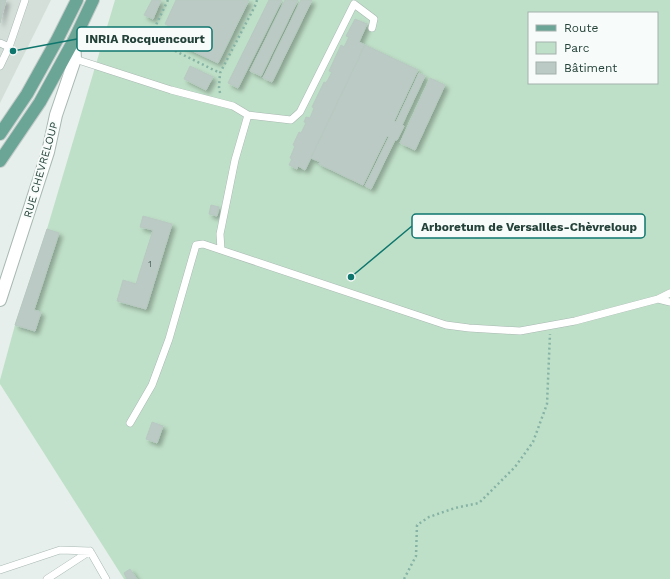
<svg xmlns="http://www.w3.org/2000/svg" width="670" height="579" viewBox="0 0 670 579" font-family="'Work Sans',sans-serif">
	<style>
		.built { fill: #d4dfda }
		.green { fill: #bfe0c8; fill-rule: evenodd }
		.building { fill: #bbcac4; stroke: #b8c9c2; filter: url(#shadow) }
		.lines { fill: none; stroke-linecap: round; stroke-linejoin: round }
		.lane-casing { stroke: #a8b8b2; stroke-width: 8 }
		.street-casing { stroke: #a8b8b2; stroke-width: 14 }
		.primary-casing { stroke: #c2cac8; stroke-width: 14 }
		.path { stroke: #86b3a5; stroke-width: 2.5; stroke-dasharray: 2 3; stroke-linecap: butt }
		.lane { stroke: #fff; stroke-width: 7 }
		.street { stroke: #fff; stroke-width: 12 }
		.primary { stroke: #6aa596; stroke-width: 12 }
		.labels { text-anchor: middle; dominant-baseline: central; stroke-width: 4; stroke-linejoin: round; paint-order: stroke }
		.number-label { font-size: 9px; fill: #4a645c }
		.street-label { font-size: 11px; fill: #24423a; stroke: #f7fbf9 }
		.leader { fill: none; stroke: #0f766e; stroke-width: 1.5 }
		.callout-dot { fill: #0f766e; stroke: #f7fbf9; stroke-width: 1.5 }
		.callout { fill: #f7fbf9; stroke: #0f766e; stroke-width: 1.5 }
		.callout-label { font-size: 12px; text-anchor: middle; font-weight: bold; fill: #24423a }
	</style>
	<defs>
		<filter id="shadow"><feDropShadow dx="3.5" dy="3.5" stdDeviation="2" flood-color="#0004"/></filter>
	</defs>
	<rect width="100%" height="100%" fill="#e6efeb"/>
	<!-- built -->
	<path class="built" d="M 0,0 L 51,0 L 0,103 Z"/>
	<!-- green -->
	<path class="green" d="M 115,0 L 670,0 L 670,579 L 124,579 L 0,384 L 0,380 L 15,325 L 47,229 ZM 529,13 L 657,13 L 657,83 L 529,83 Z"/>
	<!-- building -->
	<path class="building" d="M 0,0 L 6,0 L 0,23 Z
		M 152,0 L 161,0 L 153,19 L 144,15 Z
		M 176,0 L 249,0 L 218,63 L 176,43 L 182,32 L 165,24 Z
		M 269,0 L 282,0 L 238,88 L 228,83 Z
		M 285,0 L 298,0 L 261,76 L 250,71 Z
		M 301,0 L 312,0 L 272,82 L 263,78 Z
		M 355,19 L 367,24 L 359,42 L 365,45 L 305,170 L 298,166 L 297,169 L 289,165 L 292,159 L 290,158 L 295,146 L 293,145 L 299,132 L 301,133 L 306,123 L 304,122 L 306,117 L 310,118 L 314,108 L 312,107 L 324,82 L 326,83 L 332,72 L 329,71 L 341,45 L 344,47 L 349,37 L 346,36 Z
		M 365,45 L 418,70 L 394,121 L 396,122 L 419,73 L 425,76 L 402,125 L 404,126 L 397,140 L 395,140 L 371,189 L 365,186 L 389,137 L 387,136 L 363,185 L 319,164 L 320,162 L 311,158 Z
		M 190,66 L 213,77 L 206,90 L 184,79 Z
		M 430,78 L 445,85 L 415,150 L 400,143 Z
		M 211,205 L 219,207 L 217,216 L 209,214 Z
		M 143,216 L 172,224 L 146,309 L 117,301 L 123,280 L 136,284 L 153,230 L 140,227 Z
		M 47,229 L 59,233 L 34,310 L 41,312 L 35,331 L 15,325 Z
		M 152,422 L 163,426 L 157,443 L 146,439 Z
		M 130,569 L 137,579 L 127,579 L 124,573 Z"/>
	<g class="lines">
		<!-- lane casing -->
		<g class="lane-casing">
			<path id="lane" d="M 0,43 L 9,47
				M 75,59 L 171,90 L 233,106 L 248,115 L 235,160 L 220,234 L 221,250 L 446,325 L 469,328 L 520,331 L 575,321 L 658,299 L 670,293
				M 0,66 L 9,47 L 25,0
				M 248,115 L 291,120 L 300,112 L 354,4 L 374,19 L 372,28
				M 658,299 L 670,302
				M 130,423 L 152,385 L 169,339 L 196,245 L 203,244 L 221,250
				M 0,570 L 60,550 L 90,551 L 106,579
				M 47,579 L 90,551"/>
		</g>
		<!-- street casing -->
		<g class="street-casing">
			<path id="street" d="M 0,300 L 48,152 L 56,115 L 75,59 L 74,40"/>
		</g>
		<!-- primary casing -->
		<g class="primary-casing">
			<path id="primary" d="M 0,134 L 27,94 L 57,40 L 77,0
				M 0,161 L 40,102 L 74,40 L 93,0"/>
		</g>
		<!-- path -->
		<path class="path" d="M 168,0 L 155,27 L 155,37 L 159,43 L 220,73
			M 220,93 L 219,88 L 220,73 L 256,4 L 257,0
			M 404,579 L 416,556 L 417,525 L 429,517 L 455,508 L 479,503 L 515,467 L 533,442 L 547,404 L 550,334"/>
		<!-- lane -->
		<use href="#lane" class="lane"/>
		<!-- street -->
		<use href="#street" class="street"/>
		<!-- primary -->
		<use href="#primary" class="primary"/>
	</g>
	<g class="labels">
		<!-- number labels -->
		<g class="number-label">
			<text x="150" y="264">1</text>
		</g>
		<!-- street labels -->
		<g class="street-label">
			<text transform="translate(41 170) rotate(-74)">RUE CHEVRELOUP</text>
		</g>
	</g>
	<!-- callouts -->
	<path class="leader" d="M13 51L77 39M351 277L412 226"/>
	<g class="callout-dot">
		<circle cx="13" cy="51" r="4"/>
		<circle cx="351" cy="277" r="4"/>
	</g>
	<g class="callout">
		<rect x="77" y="27" width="135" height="24" rx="4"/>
		<rect x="412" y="214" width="233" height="24" rx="4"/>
	</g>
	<g class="callout-label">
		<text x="145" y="43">INRIA Rocquencourt</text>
		<text x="529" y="231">Arboretum de Versailles-Chèvreloup</text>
	</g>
	<!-- legend -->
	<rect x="528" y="12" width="130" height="72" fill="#f7fbf9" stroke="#a3b1ad"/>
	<rect x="536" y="25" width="20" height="6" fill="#6aa596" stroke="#a3b1ad"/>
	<text x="564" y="32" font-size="12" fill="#24423a">Route</text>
	<rect x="536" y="42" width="20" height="12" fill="#bfe0c8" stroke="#a3b1ad"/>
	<text x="564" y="52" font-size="12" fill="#24423a">Parc</text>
	<rect x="536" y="62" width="20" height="12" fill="#bbcac4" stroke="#a3b1ad"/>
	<text x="564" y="72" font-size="12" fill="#24423a">Bâtiment</text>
</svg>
